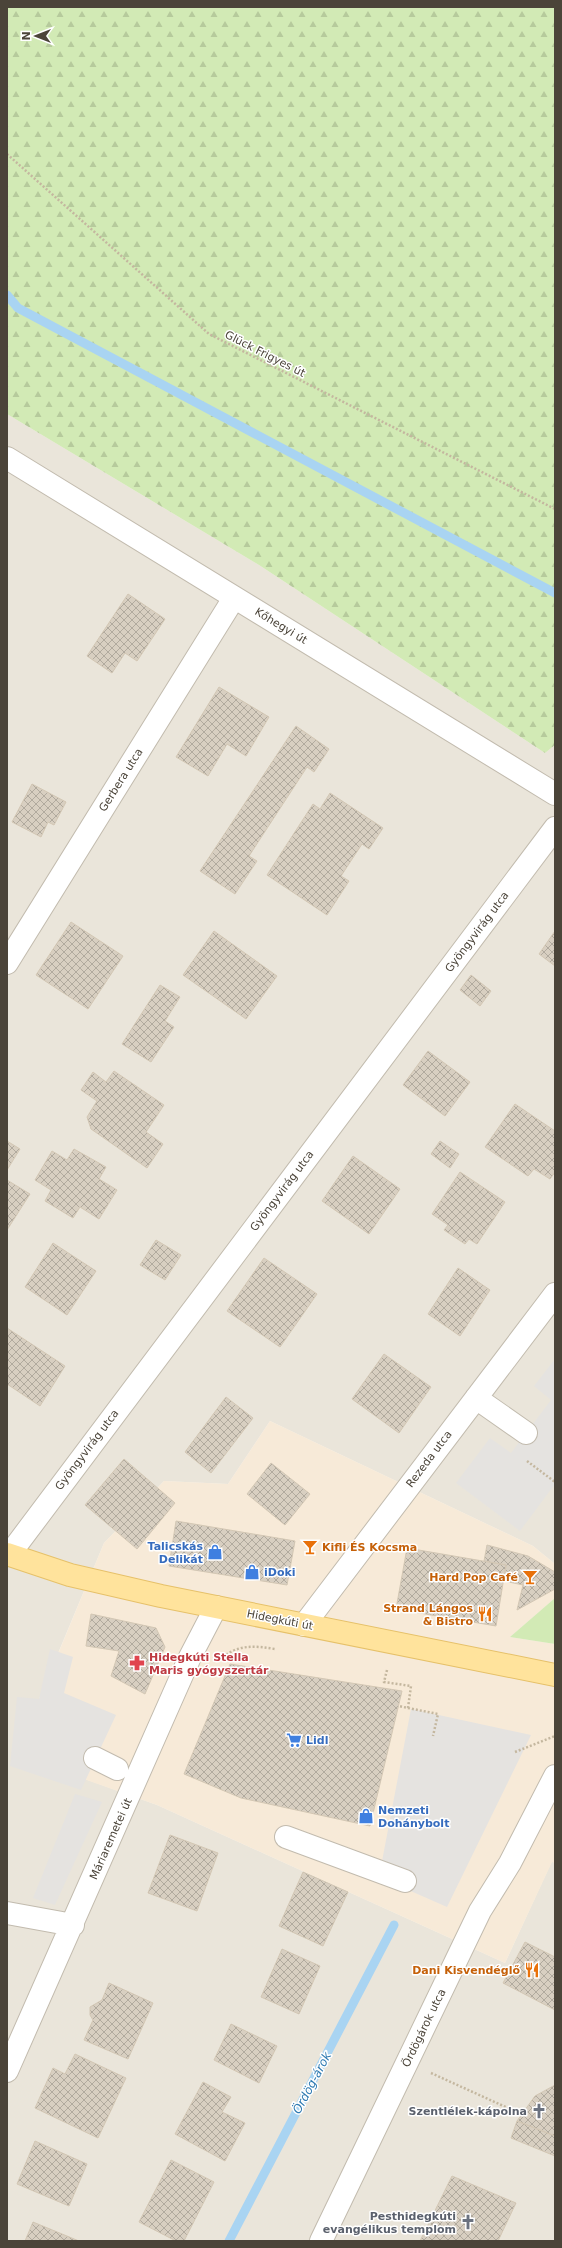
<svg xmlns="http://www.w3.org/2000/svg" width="562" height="2248" viewBox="0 0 562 2248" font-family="'DejaVu Sans',sans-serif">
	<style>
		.residential { fill: #eae5da }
		.commercial { fill: #f7ead8 }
		.green { fill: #d2eab5 }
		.forest { fill: url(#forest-firs) }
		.parking { fill: #e5e3e0 }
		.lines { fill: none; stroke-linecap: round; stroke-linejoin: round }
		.stream { stroke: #a9d4f2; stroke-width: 9 }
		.building { fill: url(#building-cross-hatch); stroke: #d3c7b4 }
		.minor-casing { stroke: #c2bbae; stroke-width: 24 }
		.major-casing { stroke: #e6c16a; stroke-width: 24 }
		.path { stroke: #c4b79f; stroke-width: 2.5; stroke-dasharray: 2 2; stroke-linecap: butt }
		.minor { stroke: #fff; stroke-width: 22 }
		.major { stroke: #ffe39c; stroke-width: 22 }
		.labels { text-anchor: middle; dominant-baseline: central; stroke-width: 3; stroke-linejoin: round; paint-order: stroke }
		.street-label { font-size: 11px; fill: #4b4439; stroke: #fff }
		.shop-label { font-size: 11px; font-weight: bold; fill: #366cbe; stroke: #fff; text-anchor: start }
		.food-label { font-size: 11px; font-weight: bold; fill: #c56008; stroke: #fff; text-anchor: end }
		.health-label { font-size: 11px; font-weight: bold; fill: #be3a42; stroke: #fff; text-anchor: start }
		.worship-label { font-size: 11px; font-weight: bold; fill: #5b616d; stroke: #fff; text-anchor: end }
		.water-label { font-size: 12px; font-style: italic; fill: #2e7ab2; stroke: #fff }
	</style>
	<defs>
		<pattern id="forest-firs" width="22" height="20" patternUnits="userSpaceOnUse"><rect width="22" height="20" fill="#d2eab5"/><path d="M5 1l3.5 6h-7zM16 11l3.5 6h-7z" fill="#b6ca9c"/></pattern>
		<pattern id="building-cross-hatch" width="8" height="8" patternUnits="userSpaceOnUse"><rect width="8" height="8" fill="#d8cfc1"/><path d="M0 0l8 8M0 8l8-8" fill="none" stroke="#b1aa9e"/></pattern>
	</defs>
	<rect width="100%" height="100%" fill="#f6f3ec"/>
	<!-- residential -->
	<path class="residential" d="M 7,414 L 259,565 L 545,753 L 555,745 L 555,1564 L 533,1546 L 270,1421 L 228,1484 L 164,1481 L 104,1543 L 16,1754 L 157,1805 L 505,1963 L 552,1861 L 555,1863 L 555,2241 L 7,2241 Z"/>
	<!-- commercial -->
	<path class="commercial" d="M 270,1421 L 533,1546 L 555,1564 L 555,1598 L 510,1637 L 555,1644 L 555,1863 L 552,1862 L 505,1963 L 157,1805 L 16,1755 L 104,1543 L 164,1481 L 228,1484 Z"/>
	<!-- green -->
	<path class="green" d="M 555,1598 L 555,1644 L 510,1637 Z"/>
	<!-- forest -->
	<path class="forest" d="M 7,7 L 555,7 L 555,745 L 545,753 L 259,565 L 7,414 Z"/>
	<!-- parking -->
	<path class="parking" d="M 555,1359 L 555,1484 L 520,1531 L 456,1483 L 490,1438 L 511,1453 L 551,1400 L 534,1386 Z
		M 50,1649 L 73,1657 L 64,1693 L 116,1715 L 81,1790 L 10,1766 L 17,1697 L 39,1699 Z
		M 411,1709 L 531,1735 L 447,1907 L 379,1877 Z
		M 75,1794 L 102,1802 L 55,1905 L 33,1898 Z"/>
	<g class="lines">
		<!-- stream -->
		<path class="stream" d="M 7,295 L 18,308 L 555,593
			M 229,2241 L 394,1925"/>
	</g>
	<!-- building -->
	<path class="building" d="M 128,594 L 165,619 L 137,661 L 125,653 L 112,673 L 87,656 Z
		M 219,687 L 269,717 L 246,756 L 227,744 L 208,776 L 176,757 Z
		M 296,726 L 329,749 L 314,772 L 307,767 L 249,856 L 257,861 L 235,894 L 200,871 Z
		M 32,784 L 66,802 L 54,825 L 48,822 L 41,837 L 12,822 Z
		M 330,793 L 383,828 L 369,849 L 362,844 L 341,876 L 349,881 L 327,915 L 267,875 L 313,804 L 320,809 Z
		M 71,922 L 123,956 L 88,1009 L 36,975 Z
		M 214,931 L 277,976 L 246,1019 L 183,975 Z
		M 555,931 L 555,966 L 539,954 Z
		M 471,975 L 491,991 L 480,1006 L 460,990 Z
		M 160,985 L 180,997 L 165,1021 L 174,1027 L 151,1062 L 122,1044 Z
		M 428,1051 L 470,1082 L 445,1116 L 403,1085 Z
		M 114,1071 L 164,1105 L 146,1132 L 163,1144 L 147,1168 L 91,1129 L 87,1117 L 97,1101 L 81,1090 L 93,1072 L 106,1082 Z
		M 515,1104 L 555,1131 L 555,1172 L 550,1179 L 534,1169 L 528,1176 L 485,1147 Z
		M 7,1141 L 20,1149 L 7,1170 Z
		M 440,1141 L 459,1154 L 450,1168 L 431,1154 Z
		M 74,1149 L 106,1167 L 99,1179 L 117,1190 L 99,1219 L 80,1207 L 73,1218 L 45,1201 L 51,1190 L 35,1180 L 52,1151 L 67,1160 Z
		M 353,1156 L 400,1189 L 369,1234 L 322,1201 Z
		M 460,1172 L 505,1202 L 477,1244 L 469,1239 L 465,1244 L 444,1230 L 448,1225 L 432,1214 Z
		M 7,1180 L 30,1194 L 7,1230 Z
		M 156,1240 L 181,1255 L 165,1280 L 140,1265 Z
		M 53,1243 L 96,1271 L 67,1315 L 25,1287 Z
		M 264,1258 L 317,1294 L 280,1347 L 227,1311 Z
		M 458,1268 L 490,1290 L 460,1336 L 428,1314 Z
		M 7,1328 L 65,1366 L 40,1406 L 7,1384 Z
		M 384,1354 L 431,1387 L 399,1433 L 352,1399 Z
		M 226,1397 L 253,1418 L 211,1473 L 185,1452 Z
		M 124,1459 L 175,1503 L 137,1549 L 85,1505 Z
		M 271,1463 L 310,1494 L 285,1525 L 247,1494 Z
		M 176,1521 L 295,1541 L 287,1585 L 169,1566 Z
		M 487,1545 L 528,1556 L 555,1572 L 555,1589 L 517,1610 L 523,1585 L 504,1581 L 506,1565 L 484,1561 Z
		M 407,1548 L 506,1565 L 496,1626 L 396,1609 Z
		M 91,1614 L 156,1628 L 165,1647 L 145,1694 L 111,1676 L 119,1651 L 86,1646 Z
		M 230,1664 L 402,1691 L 370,1826 L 241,1798 L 184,1774 Z
		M 170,1835 L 218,1853 L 197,1911 L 148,1893 Z
		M 303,1872 L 348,1892 L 323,1946 L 279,1926 Z
		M 525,1942 L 555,1957 L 555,2010 L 503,1983 Z
		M 282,1949 L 320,1966 L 299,2014 L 261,1997 Z
		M 109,1983 L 153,2003 L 128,2059 L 84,2040 L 93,2020 L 90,2015 L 90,2007 L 102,2000 Z
		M 231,2024 L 277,2046 L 259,2083 L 214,2060 Z
		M 75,2054 L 126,2078 L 98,2138 L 35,2108 L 53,2068 L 65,2074 Z
		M 203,2082 L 231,2097 L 222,2112 L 245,2123 L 225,2161 L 175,2134 Z
		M 555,2085 L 555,2136 L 517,2121 L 535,2096 Z
		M 517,2121 L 555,2136 L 555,2156 L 511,2138 Z
		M 35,2141 L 87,2164 L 69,2206 L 17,2184 Z
		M 171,2160 L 214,2182 L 184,2241 L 176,2241 L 139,2222 Z
		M 452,2176 L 516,2203 L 498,2241 L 420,2241 Z
		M 33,2222 L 79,2241 L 25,2241 Z"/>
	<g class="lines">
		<!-- minor casing -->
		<g class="minor-casing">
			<path id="minor" d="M 7,458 L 555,794
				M 7,963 L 234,598
				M 476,1398 L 526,1433
				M 9,1555 L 555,828
				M 304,1625 L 555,1294
				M 95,1758 L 117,1769
				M 286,1837 L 405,1881
				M 7,1913 L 73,1925
				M 7,2071 L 190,1657 L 216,1607
				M 321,2241 L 480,1911 L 510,1863 L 555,1776"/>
		</g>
		<!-- major casing -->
		<g class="major-casing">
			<path id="major" d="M 7,1554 L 70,1575 L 161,1596 L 555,1675"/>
		</g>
		<!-- path -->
		<path class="path" d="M 7,154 L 209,334 L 555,509
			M 527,1461 L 555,1482
			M 223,1657 C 239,1644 256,1646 275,1649
			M 387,1670 L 384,1682 L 411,1686 L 408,1708 L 399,1706
			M 408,1708 L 438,1714 L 433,1736
			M 515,1752 L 555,1736
			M 431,2073 L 521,2114"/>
		<!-- minor -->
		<use href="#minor" class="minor"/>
		<!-- major -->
		<use href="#major" class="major"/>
	</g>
	<!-- icons -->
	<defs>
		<g id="bar-bare" transform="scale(1.2)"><path d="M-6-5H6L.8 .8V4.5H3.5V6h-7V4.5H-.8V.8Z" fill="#e8710a" stroke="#fff" stroke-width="2.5" paint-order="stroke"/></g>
		<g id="shop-bare" transform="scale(1.2)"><path d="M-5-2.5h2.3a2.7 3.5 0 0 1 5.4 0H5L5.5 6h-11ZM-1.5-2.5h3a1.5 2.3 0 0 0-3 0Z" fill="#3f7fe0" stroke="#fff" stroke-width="2.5" paint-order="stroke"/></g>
		<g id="restaurant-bare" transform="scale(1.2)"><path d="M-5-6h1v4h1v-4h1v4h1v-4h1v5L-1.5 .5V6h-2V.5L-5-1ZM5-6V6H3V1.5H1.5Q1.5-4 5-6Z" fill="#e8710a" stroke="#fff" stroke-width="2.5" paint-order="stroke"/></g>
		<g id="pharmacy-bare" transform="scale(1.2)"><path d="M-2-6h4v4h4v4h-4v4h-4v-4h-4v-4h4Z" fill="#e0444e" stroke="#fff" stroke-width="2.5" paint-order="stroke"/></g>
		<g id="supermarket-bare" transform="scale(1.2)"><path d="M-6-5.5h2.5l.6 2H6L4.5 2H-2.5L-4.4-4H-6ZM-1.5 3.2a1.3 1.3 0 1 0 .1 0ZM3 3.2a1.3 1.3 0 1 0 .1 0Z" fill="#3f7fe0" stroke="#fff" stroke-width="2.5" paint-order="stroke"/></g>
		<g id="church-bare" transform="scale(1.2)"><path d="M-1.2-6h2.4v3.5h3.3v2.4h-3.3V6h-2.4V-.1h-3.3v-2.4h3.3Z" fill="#6b7280" stroke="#fff" stroke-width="2.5" paint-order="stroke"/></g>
	</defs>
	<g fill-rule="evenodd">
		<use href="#bar-bare" x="310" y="1547"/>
		<use href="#shop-bare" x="215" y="1552"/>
		<use href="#shop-bare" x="252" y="1572"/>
		<use href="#bar-bare" x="530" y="1577"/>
		<use href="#restaurant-bare" x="485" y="1614"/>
		<use href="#pharmacy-bare" x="137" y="1663"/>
		<use href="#supermarket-bare" x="294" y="1740"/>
		<use href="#shop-bare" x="366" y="1816"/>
		<use href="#restaurant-bare" x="532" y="1970"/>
		<use href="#church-bare" x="539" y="2111"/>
		<use href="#church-bare" x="468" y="2222"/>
	</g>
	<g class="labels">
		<!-- street labels -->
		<g class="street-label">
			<text transform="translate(265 354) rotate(27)">Glück Frigyes út</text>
			<text transform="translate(281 626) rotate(31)">Kőhegyi út</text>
			<text transform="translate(121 780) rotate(-58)">Gerbera utca</text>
			<text transform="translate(477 932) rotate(-53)">Gyöngyvirág utca</text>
			<text transform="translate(282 1191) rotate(-53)">Gyöngyvirág utca</text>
			<text transform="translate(87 1450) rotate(-53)">Gyöngyvirág utca</text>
			<text transform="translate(429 1459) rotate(-53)">Rezeda utca</text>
			<text transform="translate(280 1620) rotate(11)">Hidegkúti út</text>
			<text transform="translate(111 1839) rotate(-66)">Máriaremetei út</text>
			<text transform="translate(424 2028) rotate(-64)">Ördögárok utca</text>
		</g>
		<!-- shop labels -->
		<g class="shop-label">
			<text x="203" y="1546" text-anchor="end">Talicskás<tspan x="203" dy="13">Delikát</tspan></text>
			<text x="264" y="1572">iDoki</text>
			<text x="306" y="1740">Lidl</text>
			<text x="378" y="1810">Nemzeti<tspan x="378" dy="13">Dohánybolt</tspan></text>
		</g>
		<!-- food labels -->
		<g class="food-label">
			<text x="322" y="1547" text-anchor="start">Kifli ÉS Kocsma</text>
			<text x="518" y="1577">Hard Pop Café</text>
			<text x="473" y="1608">Strand Lángos<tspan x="473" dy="13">&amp; Bistro</tspan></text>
			<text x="520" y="1970">Dani Kisvendéglő</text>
		</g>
		<!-- health labels -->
		<g class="health-label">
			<text x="149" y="1657">Hidegkúti Stella<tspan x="149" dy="13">Maris gyógyszertár</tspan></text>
		</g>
		<!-- worship labels -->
		<g class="worship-label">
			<text x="527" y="2111">Szentlélek-kápolna</text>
			<text x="456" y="2216">Pesthidegkúti<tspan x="456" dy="13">evangélikus templom</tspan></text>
		</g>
		<!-- water labels -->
		<g class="water-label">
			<text transform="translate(312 2083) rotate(-62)">Ördög-árok</text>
		</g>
	</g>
	<!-- border -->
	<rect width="562" height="2248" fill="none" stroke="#4b4439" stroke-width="16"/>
	<!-- north arrow -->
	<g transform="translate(36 36) rotate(270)" stroke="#ffffff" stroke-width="3" paint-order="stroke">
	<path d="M0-3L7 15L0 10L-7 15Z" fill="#4b4439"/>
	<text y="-6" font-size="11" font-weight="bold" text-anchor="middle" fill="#4b4439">N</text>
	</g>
</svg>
